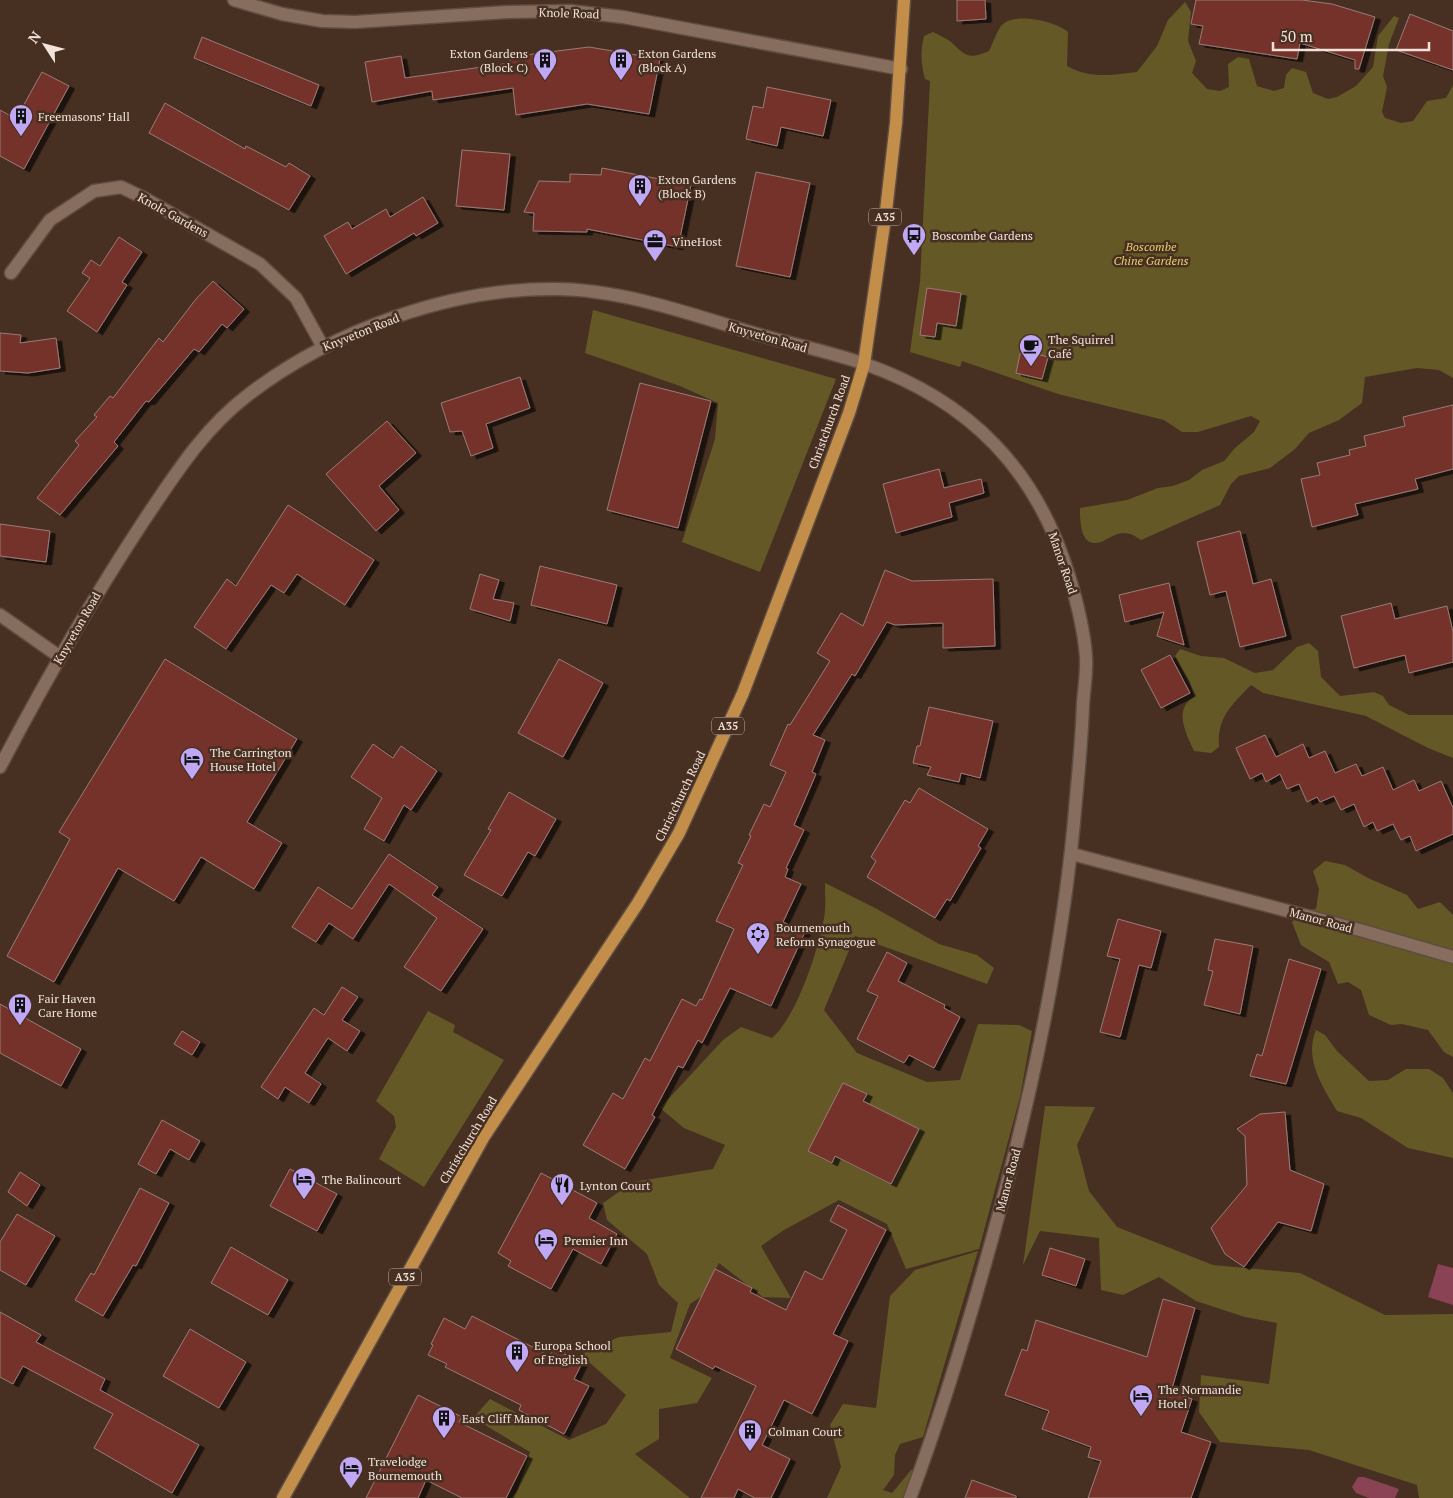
<svg xmlns="http://www.w3.org/2000/svg" width="1453" height="1498" viewBox="0 0 1453 1498" font-family="'PT Serif',serif">
	<style>
		.green { fill: #645827 }
		.water { fill: #894354 }
		.building { fill: #75322a; stroke: #9a7b76; filter: url(#shadow) }
		.lines { fill: none; stroke-linecap: round; stroke-linejoin: round }
		.minor-casing { stroke: #5f4c40; stroke-width: 15 }
		.major-casing { stroke: #5f4c40; stroke-width: 15 }
		.minor { stroke: #876d5e; stroke-width: 12 }
		.major { stroke: #c28e4a; stroke-width: 12 }
		.labels { text-anchor: middle; dominant-baseline: central; stroke-width: 5; stroke-linejoin: round; paint-order: stroke }
		.shield { fill: #473022; stroke: #bfada3; stroke-width: 1 }
		.shield-label { font-size: 11px; font-weight: bold; fill: #f2e3da }
		.street-label { font-size: 12px; fill: #f2e3da; stroke: #473022 }
		.poi-label { font-size: 12px; fill: #f2e3da; stroke: #473022; text-anchor: start }
		.park-label { font-size: 12px; font-style: italic; fill: #e8d069; stroke: #473022 }
	</style>
	<defs>
		<filter id="shadow"><feDropShadow dx="5.5" dy="3" stdDeviation="0" flood-color="#0009"/></filter>
	</defs>
	<rect width="100%" height="100%" fill="#473022"/>
	<!-- green -->
	<path class="green" d="M 1185,2 L 1191,12 L 1188,41 L 1196,61 L 1192,73 L 1207,89 L 1220,91 L 1229,87 L 1228,64 L 1238,57 L 1249,59 L 1257,86 L 1274,91 L 1284,88 L 1286,75 L 1292,68 L 1306,72 L 1313,93 L 1328,99 L 1337,97 L 1356,86 L 1373,67 L 1378,36 L 1394,16 L 1399,18 L 1389,44 L 1383,76 L 1387,87 L 1382,112 L 1385,118 L 1401,123 L 1413,121 L 1427,101 L 1446,98 L 1453,85 L 1453,378 L 1439,370 L 1417,368 L 1365,377 L 1362,403 L 1339,420 L 1309,433 L 1295,449 L 1270,468 L 1239,476 L 1231,484 L 1220,505 L 1141,540 C 1135,536 1131,533 1123,533 C 1116,533 1108,539 1101,542 C 1080,549 1080,521 1080,508 L 1127,500 L 1158,488 L 1173,486 L 1189,480 L 1202,470 L 1224,461 L 1235,448 L 1254,432 L 1260,421 L 1251,416 L 1198,432 L 1182,432 L 1164,420 L 1058,394 L 962,361 L 960,367 L 910,352 L 920,282 L 930,81 L 925,79 C 921,64 920,52 924,36 L 933,32 C 939,35 946,38 951,42 C 966,56 968,60 989,51 C 993,43 996,33 1001,26 C 1013,11 1056,21 1068,32 L 1067,66 C 1089,79 1113,75 1137,72 L 1157,46 L 1168,20 Z
		M 593,310 L 836,379 L 760,572 L 682,542 L 715,439 L 718,403 L 680,386 L 585,353 Z
		M 1309,643 L 1318,651 L 1321,677 L 1340,696 L 1374,692 L 1383,696 L 1389,705 L 1409,715 L 1453,715 L 1453,758 L 1428,748 L 1366,716 L 1263,693 L 1251,685 C 1231,706 1217,717 1219,747 L 1211,753 L 1194,751 C 1186,734 1173,709 1194,697 L 1190,682 L 1175,656 L 1180,649 L 1201,656 L 1224,658 L 1255,673 L 1273,670 L 1297,647 Z
		M 1325,861 L 1345,865 L 1368,878 L 1407,895 L 1418,909 L 1440,902 L 1453,915 L 1453,1057 L 1444,1052 L 1428,1030 L 1402,1024 L 1391,1025 L 1369,1015 L 1361,990 L 1348,982 L 1338,984 L 1329,962 L 1301,945 L 1292,922 L 1304,910 L 1316,909 L 1319,889 L 1313,871 Z
		M 825,883 L 875,908 L 939,944 L 977,955 L 994,968 L 987,984 L 855,936 L 824,1010 L 857,1053 L 927,1082 L 960,1080 L 978,1024 L 1019,1025 L 1032,1031 L 1020,1097 L 979,1249 L 906,1269 L 887,1224 L 839,1200 L 784,1230 L 761,1246 L 791,1298 L 763,1297 L 719,1263 L 702,1296 L 690,1304 L 670,1358 L 712,1378 L 697,1403 L 659,1409 L 659,1439 L 635,1454 L 690,1498 L 511,1498 L 517,1491 L 530,1452 L 473,1418 L 490,1399 L 569,1440 L 606,1424 L 626,1395 L 580,1354 L 619,1337 L 671,1332 L 678,1303 L 659,1285 L 647,1254 L 607,1220 L 603,1203 L 633,1182 L 713,1169 L 725,1145 L 684,1128 L 660,1108 L 723,1040 L 741,1027 L 772,1038 C 797,1016 818,951 824,918 C 826,907 825,895 825,883 Z
		M 428,1011 L 455,1025 L 453,1032 L 504,1060 L 424,1187 L 379,1159 L 396,1127 L 394,1116 L 376,1101 Z
		M 1316,1030 L 1325,1035 L 1337,1051 L 1369,1081 L 1388,1080 L 1406,1069 L 1429,1069 L 1443,1078 L 1453,1093 L 1453,1158 L 1408,1148 L 1361,1118 L 1337,1111 C 1322,1086 1304,1059 1316,1030 Z
		M 1045,1106 L 1095,1107 L 1077,1145 L 1089,1191 L 1117,1227 L 1213,1265 L 1300,1273 L 1385,1315 L 1453,1314 L 1453,1498 L 1419,1498 L 1417,1485 L 1309,1450 L 1220,1442 L 1199,1412 L 1201,1375 L 1269,1384 L 1277,1323 L 1245,1317 L 1196,1301 L 1159,1277 L 1123,1295 L 1101,1290 L 1099,1238 L 1040,1231 L 1023,1265 Z
		M 978,1251 L 923,1437 L 900,1444 L 895,1455 L 894,1475 L 883,1490 L 892,1493 L 912,1469 L 914,1480 L 907,1498 L 827,1498 L 841,1467 L 830,1425 L 843,1404 L 876,1408 L 890,1296 L 915,1270 Z"/>
	<!-- water -->
	<path class="water" d="M 1438,1264 L 1453,1268 L 1453,1305 L 1428,1297 Z
		M 1358,1477 L 1364,1477 L 1399,1489 L 1395,1498 L 1369,1498 L 1356,1493 L 1352,1487 Z"/>
	<!-- building -->
	<path class="building" d="M 957,0 L 985,0 L 986,19 L 957,21 Z
		M 1196,0 L 1302,0 L 1332,4 L 1375,17 L 1359,69 L 1355,69 L 1355,60 L 1300,43 L 1297,59 L 1199,44 L 1203,26 L 1191,24 Z
		M 1410,14 L 1453,31 L 1453,70 L 1396,50 Z
		M 202,37 L 319,85 L 311,106 L 194,58 Z
		M 589,47 L 660,59 L 649,114 L 587,104 L 516,115 L 513,88 L 433,100 L 432,91 L 372,102 L 365,62 L 401,56 L 405,78 L 510,63 L 510,57 Z
		M 42,72 L 69,86 L 24,169 L 0,156 L 0,110 L 16,119 Z
		M 767,87 L 831,100 L 823,136 L 781,127 L 777,146 L 746,139 L 753,106 L 763,108 Z
		M 165,103 L 245,149 L 246,146 L 286,167 L 289,163 L 310,176 L 289,210 L 149,133 Z
		M 462,150 L 510,154 L 504,210 L 456,206 Z
		M 602,168 L 691,185 L 678,247 L 587,229 L 587,232 L 533,231 L 534,213 L 524,212 L 539,181 L 570,182 L 570,174 L 601,175 Z
		M 756,172 L 810,183 L 790,277 L 736,266 Z
		M 423,197 L 438,223 L 416,236 L 414,233 L 346,274 L 324,236 L 348,222 L 352,229 L 386,209 L 390,217 Z
		M 119,237 L 142,252 L 122,282 L 127,285 L 97,332 L 67,311 L 90,278 L 82,273 L 91,260 L 100,266 Z
		M 213,281 L 244,309 L 227,328 L 222,324 L 199,352 L 194,349 L 149,402 L 146,401 L 114,442 L 118,446 L 60,515 L 37,498 L 79,445 L 75,441 L 97,417 L 94,415 L 110,396 L 113,398 L 159,338 L 163,342 L 196,299 Z
		M 927,288 L 961,293 L 956,326 L 937,323 L 935,337 L 920,335 Z
		M 0,333 L 21,335 L 20,343 L 56,338 L 60,368 L 28,373 L 0,371 Z
		M 1021,350 L 1048,357 L 1042,379 L 1016,373 Z
		M 520,377 L 530,408 L 486,424 L 493,448 L 471,456 L 462,431 L 450,432 L 441,403 Z
		M 640,383 L 711,401 L 678,528 L 607,510 Z
		M 1453,405 L 1453,469 L 1415,479 L 1418,489 L 1355,504 L 1358,515 L 1312,527 L 1301,479 L 1320,475 L 1317,463 L 1350,455 L 1349,450 L 1366,446 L 1364,436 L 1405,426 L 1403,417 Z
		M 387,421 L 416,453 L 379,486 L 399,510 L 376,531 L 326,474 Z
		M 939,469 L 944,488 L 981,479 L 984,493 L 949,503 L 952,517 L 896,533 L 883,484 Z
		M 288,505 L 374,560 L 345,605 L 297,574 L 284,593 L 271,585 L 226,649 L 194,627 L 227,579 L 236,586 Z
		M 0,524 L 50,531 L 46,562 L 0,556 Z
		M 1240,531 L 1253,584 L 1271,579 L 1286,636 L 1240,647 L 1226,591 L 1210,595 L 1197,542 Z
		M 540,566 L 617,585 L 607,624 L 531,605 Z
		M 885,570 L 912,581 L 993,579 L 995,646 L 943,648 L 943,623 L 895,625 L 887,622 L 855,676 L 852,674 L 813,735 L 825,740 L 812,772 L 816,774 L 794,825 L 804,830 L 786,868 L 788,869 L 785,877 L 801,884 L 783,922 L 805,932 L 771,1006 L 730,988 L 702,1043 L 698,1040 L 683,1068 L 678,1066 L 652,1115 L 655,1117 L 625,1169 L 583,1145 L 613,1093 L 623,1099 L 645,1058 L 650,1061 L 682,999 L 696,1006 L 700,999 L 702,1000 L 734,929 L 716,921 L 743,865 L 738,863 L 751,836 L 749,835 L 764,804 L 770,807 L 786,772 L 770,765 L 788,724 L 790,725 L 830,661 L 817,653 L 841,613 L 863,626 Z
		M 480,574 L 499,580 L 493,599 L 514,603 L 510,621 L 470,609 Z
		M 1169,583 L 1171,592 L 1184,645 L 1157,636 L 1164,612 L 1125,622 L 1119,595 Z
		M 1391,603 L 1395,619 L 1447,606 L 1453,632 L 1453,662 L 1409,673 L 1405,655 L 1354,668 L 1341,616 Z
		M 1170,655 L 1190,693 L 1161,708 L 1141,670 Z
		M 165,659 L 297,739 L 247,822 L 282,843 L 254,889 L 201,857 L 174,901 L 118,868 L 54,982 L 7,956 L 70,839 L 59,832 Z
		M 559,659 L 603,683 L 563,757 L 518,733 Z
		M 929,707 L 993,721 L 980,778 L 961,773 L 959,782 L 927,775 L 931,767 L 913,763 L 917,746 L 920,746 Z
		M 1265,735 L 1276,757 L 1303,744 L 1309,758 L 1325,751 L 1335,773 L 1356,764 L 1362,776 L 1383,767 L 1393,790 L 1414,780 L 1419,791 L 1441,781 L 1453,808 L 1453,834 L 1416,851 L 1410,836 L 1401,840 L 1393,824 L 1377,831 L 1373,822 L 1364,827 L 1354,804 L 1341,810 L 1334,796 L 1320,802 L 1317,797 L 1307,802 L 1299,784 L 1287,789 L 1280,774 L 1266,782 L 1262,773 L 1250,779 L 1236,748 Z
		M 373,744 L 393,758 L 401,746 L 437,771 L 411,810 L 404,805 L 384,841 L 364,829 L 382,798 L 351,777 Z
		M 919,788 L 988,829 L 978,846 L 981,848 L 950,901 L 947,899 L 935,918 L 867,877 L 876,861 L 871,857 L 905,800 L 910,803 Z
		M 509,792 L 556,819 L 535,856 L 528,852 L 502,896 L 464,875 L 491,830 L 488,829 Z
		M 389,854 L 438,887 L 432,895 L 483,929 L 441,991 L 404,967 L 437,918 L 389,884 L 353,939 L 329,923 L 316,942 L 292,927 L 318,887 L 352,909 Z
		M 1118,919 L 1161,931 L 1151,968 L 1139,965 L 1120,1037 L 1100,1032 L 1120,959 L 1107,956 Z
		M 1215,939 L 1253,946 L 1240,1014 L 1204,1005 L 1213,971 L 1208,970 Z
		M 887,952 L 907,963 L 898,981 L 945,1005 L 944,1008 L 960,1017 L 934,1068 L 909,1055 L 904,1063 L 857,1039 L 878,996 L 867,991 Z
		M 1289,959 L 1321,969 L 1286,1084 L 1250,1076 L 1257,1054 L 1262,1056 Z
		M 342,987 L 358,997 L 342,1020 L 360,1031 L 347,1051 L 328,1038 L 305,1073 L 321,1084 L 309,1103 L 285,1087 L 278,1099 L 261,1087 L 314,1008 L 324,1015 Z
		M 0,1004 L 81,1049 L 61,1086 L 0,1053 Z
		M 182,1031 L 200,1042 L 192,1055 L 174,1044 Z
		M 843,1083 L 867,1094 L 863,1101 L 919,1129 L 891,1184 L 835,1156 L 832,1163 L 808,1151 Z
		M 1285,1112 L 1290,1170 L 1324,1184 L 1311,1231 L 1278,1222 L 1244,1267 L 1225,1254 L 1211,1228 L 1247,1185 L 1245,1136 L 1237,1129 L 1260,1114 Z
		M 162,1120 L 200,1141 L 189,1160 L 170,1149 L 156,1174 L 138,1164 Z
		M 290,1169 L 337,1194 L 317,1231 L 270,1206 Z
		M 20,1172 L 40,1185 L 27,1206 L 8,1192 Z
		M 541,1173 L 597,1203 L 589,1218 L 617,1234 L 601,1264 L 573,1249 L 551,1289 L 508,1266 L 511,1261 L 498,1253 Z
		M 140,1188 L 169,1203 L 136,1266 L 133,1265 L 103,1316 L 75,1300 L 91,1273 L 94,1275 Z
		M 838,1205 L 886,1230 L 833,1334 L 848,1341 L 812,1414 L 784,1400 L 762,1445 L 790,1459 L 771,1498 L 755,1498 L 738,1489 L 734,1498 L 701,1498 L 756,1386 L 715,1366 L 713,1369 L 676,1349 L 715,1269 L 752,1288 L 750,1292 L 786,1310 L 805,1271 L 822,1280 L 847,1230 L 830,1221 Z
		M 17,1214 L 55,1236 L 26,1285 L 0,1270 L 0,1242 Z
		M 231,1247 L 288,1280 L 268,1315 L 211,1283 Z
		M 1050,1248 L 1085,1259 L 1076,1286 L 1042,1275 Z
		M 1163,1299 L 1195,1308 L 1171,1392 L 1192,1399 L 1181,1432 L 1211,1442 L 1191,1498 L 1088,1498 L 1101,1461 L 1088,1457 L 1091,1447 L 1042,1429 L 1049,1411 L 1005,1395 L 1022,1349 L 1027,1351 L 1036,1320 L 1147,1357 Z
		M 0,1312 L 41,1335 L 36,1342 L 105,1379 L 100,1390 L 199,1445 L 172,1493 L 94,1448 L 113,1414 L 23,1366 L 13,1384 L 0,1377 Z
		M 472,1316 L 550,1356 L 553,1348 L 582,1363 L 574,1379 L 589,1386 L 564,1434 L 519,1410 L 521,1405 L 445,1367 L 447,1364 L 428,1355 L 433,1345 L 431,1344 L 444,1318 L 465,1329 Z
		M 190,1329 L 246,1362 L 219,1408 L 163,1376 Z
		M 418,1395 L 462,1417 L 459,1422 L 527,1456 L 506,1498 L 462,1498 L 426,1480 L 418,1498 L 366,1498 Z
		M 972,1480 L 1016,1496 L 1016,1498 L 965,1498 Z"/>
	<g class="lines">
		<!-- minor casing -->
		<g class="minor-casing">
			<path id="minor" d="M 234,0 L 282,14 L 322,21 L 355,22 L 507,12 L 570,11 L 623,17 L 901,69
				M 11,273 L 50,220 L 94,191 L 121,187 L 144,198 L 260,264 L 296,298 L 323,347
				M 0,615 L 60,657
				M 0,767 C 44,683 91,601 143,522 C 174,476 203,429 248,395 C 331,331 450,288 555,289 C 616,289 682,311 740,329 C 781,342 824,350 865,364 C 970,401 1037,470 1069,576 C 1077,602 1084,630 1086,657 C 1087,673 1084,689 1083,704 C 1082,736 1079,767 1076,799 C 1064,948 1032,1095 992,1239 C 968,1326 942,1413 910,1498
				M 1072,854 L 1360,930 L 1453,957"/>
		</g>
		<!-- major casing -->
		<g class="major-casing">
			<path id="major" d="M 283,1498 L 483,1138 L 638,903 L 679,833 L 743,693 L 849,413 L 864,364 L 886,211 L 896,123 L 904,0"/>
		</g>
		<!-- minor -->
		<use href="#minor" class="minor"/>
		<!-- major -->
		<use href="#major" class="major"/>
	</g>
	<!-- icons -->
	<defs>
		<g id="building-pin" transform="scale(1.25)"><path d="M0 17L-7.5 6A9.5 9.5 0 1 1 7.5 6Z" fill="#c0a8f4" stroke="#473022"/><path d="M-4-6H4V6H1V3H-1V6H-4ZM-2.5-4.3h1.7v1.8h-1.7ZM.8-4.3h1.7v1.8H.8ZM-2.5-1h1.7V.8h-1.7ZM.8-1h1.7V.8H.8Z" fill="#111"/></g>
		<g id="bus-pin" transform="scale(1.25)"><path d="M0 17L-7.5 6A9.5 9.5 0 1 1 7.5 6Z" fill="#c0a8f4" stroke="#473022"/><path d="M-5-6H5V4H4V6H2V4H-2V6H-4V4H-5ZM-3.5-4V0h7V-4ZM-3.5 1.2v1.5H-2V1.2ZM2 1.2v1.5H3.5V1.2Z" fill="#111"/></g>
		<g id="office-pin" transform="scale(1.25)"><path d="M0 17L-7.5 6A9.5 9.5 0 1 1 7.5 6Z" fill="#c0a8f4" stroke="#473022"/><path d="M-6-3h4V-5.5h4V-3h4V5H-6ZM-1-4.5V-3h2v-1.5ZM-6 0V1H6V0Z" fill="#111"/></g>
		<g id="cafe-pin" transform="scale(1.25)"><path d="M0 17L-7.5 6A9.5 9.5 0 1 1 7.5 6Z" fill="#c0a8f4" stroke="#473022"/><path d="M-5.5-4.5H6V0H3Q3 3.5 0 3.5H-2.5Q-5.5 3.5-5.5 0ZM3-3.2v2h1.7v-2ZM-6 4.5H4V6H-6Z" fill="#111"/></g>
		<g id="hotel-pin" transform="scale(1.25)"><path d="M0 17L-7.5 6A9.5 9.5 0 1 1 7.5 6Z" fill="#c0a8f4" stroke="#473022"/><path d="M-6-4.5h1.5V1H6V5H4.5V3h-9V5H-6ZM-4 0a1.8 1.8 0 1 1 3.6 0ZM.5 0V-2.5h3Q6-2.5 6 0Z" fill="#111"/></g>
		<g id="synagogue-pin" transform="scale(1.25)"><path d="M0 17L-7.5 6A9.5 9.5 0 1 1 7.5 6Z" fill="#c0a8f4" stroke="#473022"/><path d="M0-6.5L5.6 3.2H-5.6ZM0 6.5L5.6-3.2H-5.6Z" fill="#111"/></g>
		<g id="restaurant-pin" transform="scale(1.25)"><path d="M0 17L-7.5 6A9.5 9.5 0 1 1 7.5 6Z" fill="#c0a8f4" stroke="#473022"/><path d="M-5-6h1v4h1v-4h1v4h1v-4h1v5L-1.5 .5V6h-2V.5L-5-1ZM5-6V6H3V1.5H1.5Q1.5-4 5-6Z" fill="#111"/></g>
	</defs>
	<g fill-rule="evenodd">
		<use href="#building-pin" x="545" y="60"/>
		<use href="#building-pin" x="621" y="60"/>
		<use href="#building-pin" x="21" y="116"/>
		<use href="#building-pin" x="640" y="186"/>
		<use href="#bus-pin" x="914" y="235"/>
		<use href="#office-pin" x="655" y="241"/>
		<use href="#cafe-pin" x="1031" y="346"/>
		<use href="#hotel-pin" x="192" y="759"/>
		<use href="#synagogue-pin" x="758" y="934"/>
		<use href="#building-pin" x="20" y="1005"/>
		<use href="#hotel-pin" x="304" y="1179"/>
		<use href="#restaurant-pin" x="562" y="1185"/>
		<use href="#hotel-pin" x="546" y="1240"/>
		<use href="#building-pin" x="517" y="1352"/>
		<use href="#hotel-pin" x="1141" y="1396"/>
		<use href="#building-pin" x="444" y="1418"/>
		<use href="#building-pin" x="750" y="1431"/>
		<use href="#hotel-pin" x="351" y="1468"/>
	</g>
	<g class="labels">
		<!-- shield labels -->
		<g class="shield">
			<rect x="869" y="208.5" width="32" height="17" rx="4"/>
			<rect x="712" y="717.5" width="32" height="17" rx="4"/>
			<rect x="389" y="1268.5" width="32" height="17" rx="4"/>
		</g>
		<g class="shield-label">
			<text x="885" y="217">A35</text>
			<text x="728" y="726">A35</text>
			<text x="405" y="1277">A35</text>
		</g>
		<!-- street labels -->
		<g class="street-label">
			<text transform="translate(569 13) rotate(2)">Knole Road</text>
			<text transform="translate(173 215) rotate(29)">Knole Gardens</text>
			<text transform="translate(361 332) rotate(-22)">Knyveton Road</text>
			<text transform="translate(768 337) rotate(16)">Knyveton Road</text>
			<text transform="translate(829 422) rotate(-70)">Christchurch Road</text>
			<text transform="translate(1063 563) rotate(71)">Manor Road</text>
			<text transform="translate(77 628) rotate(-60)">Knyveton Road</text>
			<text transform="translate(680 796) rotate(-64)">Christchurch Road</text>
			<text transform="translate(1321 920) rotate(15)">Manor Road</text>
			<text transform="translate(468 1140) rotate(-59)">Christchurch Road</text>
			<text transform="translate(1008 1180) rotate(-75)">Manor Road</text>
		</g>
		<!-- poi labels -->
		<g class="poi-label">
			<text x="528" y="53" text-anchor="end">Exton Gardens<tspan x="528" dy="14">(Block C)</tspan></text>
			<text x="638" y="53">Exton Gardens<tspan x="638" dy="14">(Block A)</tspan></text>
			<text x="38" y="116">Freemasons’ Hall</text>
			<text x="658" y="179">Exton Gardens<tspan x="658" dy="14">(Block B)</tspan></text>
			<text x="932" y="235">Boscombe Gardens</text>
			<text x="672" y="241">VineHost</text>
			<text x="1048" y="339">The Squirrel<tspan x="1048" dy="14">Café</tspan></text>
			<text x="210" y="752">The Carrington<tspan x="210" dy="14">House Hotel</tspan></text>
			<text x="776" y="927">Bournemouth<tspan x="776" dy="14">Reform Synagogue</tspan></text>
			<text x="38" y="998">Fair Haven<tspan x="38" dy="14">Care Home</tspan></text>
			<text x="322" y="1179">The Balincourt</text>
			<text x="580" y="1185">Lynton Court</text>
			<text x="564" y="1240">Premier Inn</text>
			<text x="534" y="1345">Europa School<tspan x="534" dy="14">of English</tspan></text>
			<text x="1158" y="1389">The Normandie<tspan x="1158" dy="14">Hotel</tspan></text>
			<text x="462" y="1418">East Cliff Manor</text>
			<text x="768" y="1431">Colman Court</text>
			<text x="368" y="1461">Travelodge<tspan x="368" dy="14">Bournemouth</tspan></text>
		</g>
		<!-- park labels -->
		<g class="park-label">
			<text x="1151" y="246">Boscombe<tspan x="1151" dy="14">Chine Gardens</tspan></text>
		</g>
	</g>
	<!-- north arrow -->
	<g transform="translate(45 45) rotate(306)" stroke="#473022" stroke-width="4" paint-order="stroke">
	<path d="M0-4L9 19L0 12L-9 19Z" fill="#f2e3da"/>
	<text y="-8" font-size="14" font-weight="bold" text-anchor="middle" fill="#f2e3da">N</text>
	</g>
	<!-- scale -->
	<path d="M1273 42v8h156v-8" fill="none" stroke="#f2e3da" stroke-width="2.5"/>
	<text x="1280" y="42" font-size="15" fill="#f2e3da" stroke="#473022" stroke-width="4" paint-order="stroke">50 m</text>
</svg>
